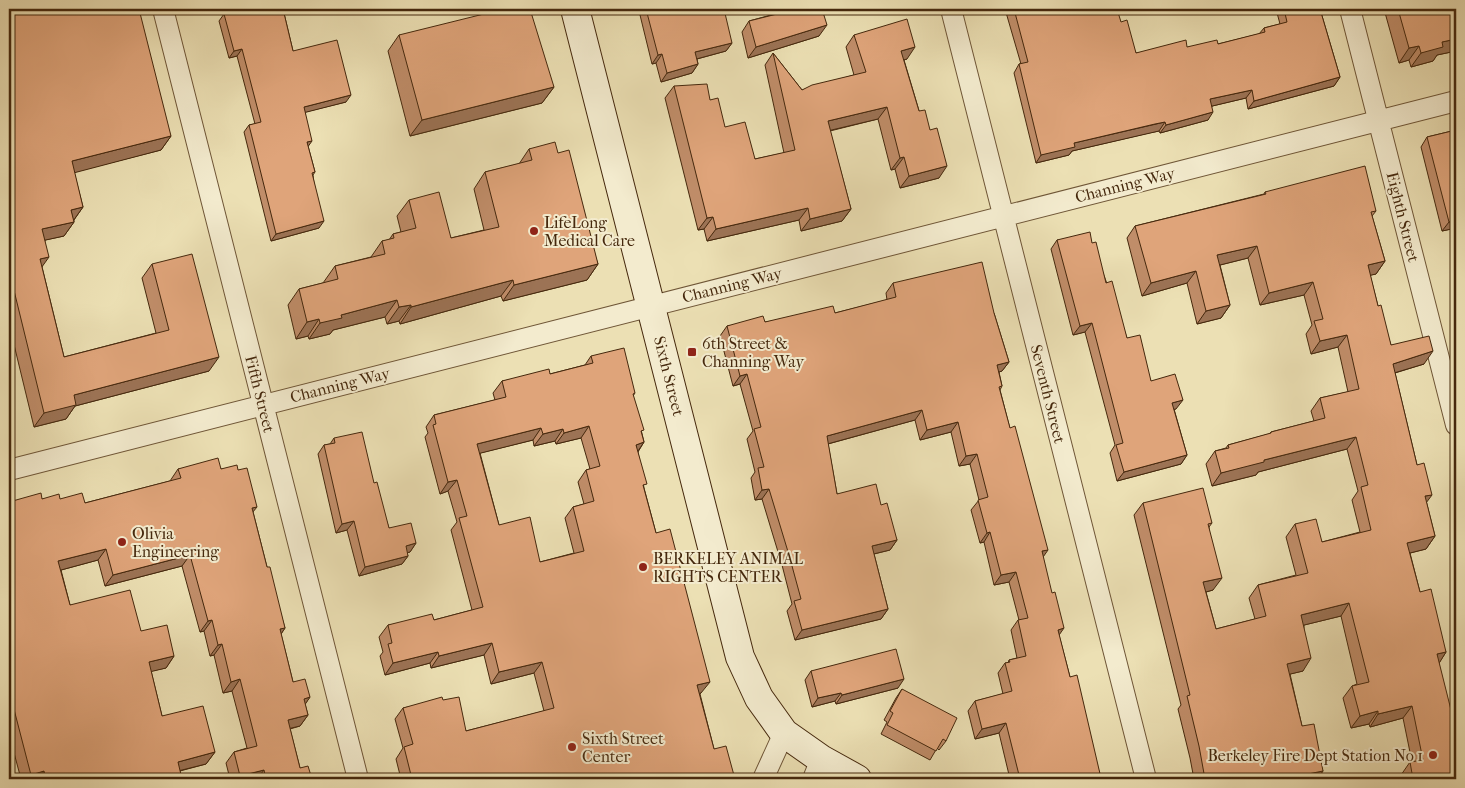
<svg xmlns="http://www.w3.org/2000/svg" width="1465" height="788" viewBox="0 0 1465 788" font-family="'IM FELL French Canon',serif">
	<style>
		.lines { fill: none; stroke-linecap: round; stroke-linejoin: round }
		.street-casing { stroke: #6f5637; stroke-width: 22 }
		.secondary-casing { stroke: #45280d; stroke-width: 30 }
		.street { stroke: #f3ebce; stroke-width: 20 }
		.secondary { stroke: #f3ebce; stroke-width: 28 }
		.wall { fill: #c08d69; stroke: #45280d; fill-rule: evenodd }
		.shaded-wall { fill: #9c7355; stroke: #45280d }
		.building { fill: #dfa47a; stroke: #45280d; fill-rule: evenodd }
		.poi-dot { fill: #8f2418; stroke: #f3ebce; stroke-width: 2 }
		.labels { text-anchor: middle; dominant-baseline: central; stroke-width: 4; stroke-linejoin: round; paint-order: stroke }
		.street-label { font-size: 16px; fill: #45280d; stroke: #f3ebce }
		.poi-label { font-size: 16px; fill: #45280d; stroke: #f3ebce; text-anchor: start }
	</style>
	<rect width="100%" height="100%" fill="#ece0b4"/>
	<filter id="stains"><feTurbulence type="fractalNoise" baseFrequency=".004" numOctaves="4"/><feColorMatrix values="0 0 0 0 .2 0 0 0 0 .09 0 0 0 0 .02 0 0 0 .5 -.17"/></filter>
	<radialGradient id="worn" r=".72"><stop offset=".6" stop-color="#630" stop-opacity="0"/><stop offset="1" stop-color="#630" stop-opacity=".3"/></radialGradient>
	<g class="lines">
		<!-- street casing -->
		<g class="street-casing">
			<path id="street" d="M 163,9 L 358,779
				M 951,9 L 1146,779
				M 1350,9 L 1456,425
				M 9,470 L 1456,101
				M 763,779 L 784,733
				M 813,779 L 821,759"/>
		</g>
		<!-- secondary casing -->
		<g class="secondary-casing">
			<path id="secondary" d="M 575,9 L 740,657 L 759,698 L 784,733 L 821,759 L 857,779"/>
		</g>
		<!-- street -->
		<use href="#street" class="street"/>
		<!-- secondary -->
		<use href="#secondary" class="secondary"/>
	</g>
	<!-- wall -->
	<path class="wall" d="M 9,9 L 171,136 L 161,150 L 74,172 L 83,207 L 74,220 L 74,222 L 64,236 L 45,240 L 42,267 L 64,357 L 156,333 L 142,278 L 152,264 L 209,371 L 75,406 L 66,419 L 34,427 L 9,324 Z
		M 225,9 L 283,9 L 293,51 L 346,102 L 305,112 L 308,146 L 315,172 L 313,175 L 319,228 L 271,241 L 244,132 L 249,125 L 255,124 L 237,56 L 229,58 L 219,21 L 224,14 L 226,14 Z
		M 643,9 L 699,9 L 699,11 L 732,43 L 726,51 L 697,59 L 698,64 L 692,73 L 661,82 L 656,63 L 652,64 L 640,15 Z
		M 769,9 L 822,9 L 819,36 L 748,58 L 742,32 L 749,21 L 771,15 Z
		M 1005,9 L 1078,9 L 1080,14 L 1121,22 L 1136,53 L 1218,44 L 1259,34 L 1264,28 L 1280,24 L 1276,9 L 1320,9 L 1340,77 L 1334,86 L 1248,109 L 1246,98 L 1212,106 L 1208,120 L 1160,133 L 1159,131 L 1149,133 L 1072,151 L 1069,155 L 1036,163 L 1014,73 L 1019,64 L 1021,64 Z
		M 1384,9 L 1456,9 L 1456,51 L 1437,55 L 1433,61 L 1411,67 L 1409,60 L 1399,63 Z
		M 399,35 L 554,87 L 542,103 L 410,136 L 388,51 Z
		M 854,35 L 907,59 L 904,60 L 939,178 L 900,188 L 895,169 L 891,170 L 878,119 L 830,131 L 851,209 L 842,221 L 801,231 L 799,220 L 707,241 L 704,229 L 698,230 L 665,98 L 674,86 L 725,127 L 755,159 L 784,153 L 765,65 L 773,53 L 802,90 L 854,75 L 846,47 Z
		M 1456,130 L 1456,228 L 1442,231 L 1421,147 L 1427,137 Z
		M 529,149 L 558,153 L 598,264 L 587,280 L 503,301 L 501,296 L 400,324 L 399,321 L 387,324 L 385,317 L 333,330 L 330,334 L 309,339 L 308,336 L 296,339 L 288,305 L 299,289 L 323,283 L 335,266 L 371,257 L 382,241 L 389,240 L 393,234 L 401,232 L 397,216 L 409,200 L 451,238 L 484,230 L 474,189 L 485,172 L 519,164 Z
		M 1265,192 L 1376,211 L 1372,216 L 1385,261 L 1376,274 L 1370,275 L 1378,306 L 1391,345 L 1424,364 L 1395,373 L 1417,465 L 1435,536 L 1426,549 L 1410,553 L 1420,592 L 1446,652 L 1439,663 L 1456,779 L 1402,779 L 1401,775 L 1410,762 L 1412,762 L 1403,718 L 1370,727 L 1369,724 L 1351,728 L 1343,698 L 1352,686 L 1357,684 L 1341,616 L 1304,625 L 1303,671 L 1290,674 L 1302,726 L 1323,771 L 1317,779 L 1194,779 L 1190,758 L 1178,709 L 1181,705 L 1134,515 L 1143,503 L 1212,523 L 1209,527 L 1213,590 L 1206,592 L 1216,629 L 1255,619 L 1249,598 L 1258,585 L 1296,575 L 1286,537 L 1295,524 L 1322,542 L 1360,532 L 1352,500 L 1358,491 L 1347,449 L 1258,472 L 1256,475 L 1212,486 L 1206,464 L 1215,451 L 1226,448 L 1228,445 L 1269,434 L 1271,432 L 1314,421 L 1311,411 L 1320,398 L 1348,392 L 1338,347 L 1311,354 L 1306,334 L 1312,325 L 1304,295 L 1260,305 L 1248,258 L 1220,265 L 1230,305 L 1221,318 L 1197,324 L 1187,283 L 1142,296 L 1127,238 L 1135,226 L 1264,194 Z
		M 1057,240 L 1092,243 L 1127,338 L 1151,381 L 1176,409 L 1174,409 L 1187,455 L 1181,464 L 1117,481 L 1110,453 L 1115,445 L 1085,332 L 1073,335 L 1051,249 Z
		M 893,283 L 994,313 L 1009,362 L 1002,371 L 999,372 L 1002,386 L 1000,390 L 1043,557 L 1059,635 L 1070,677 L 1101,778 L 1106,779 L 1010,779 L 999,733 L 975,739 L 968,711 L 975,701 L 1003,694 L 998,673 L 1005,663 L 1008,663 L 1009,660 L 1017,658 L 1011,630 L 1018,620 L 1019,620 L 1009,582 L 994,585 L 984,542 L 980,543 L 971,510 L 979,500 L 970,464 L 959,466 L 951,432 L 920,440 L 915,420 L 828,444 L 837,494 L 881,505 L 897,540 L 890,550 L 874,554 L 888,609 L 881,619 L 795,640 L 787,611 L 792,604 L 782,565 L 762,499 L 755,500 L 751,478 L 755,472 L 747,439 L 753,431 L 740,384 L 733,386 L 720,336 L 727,326 L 765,322 L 835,313 L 887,300 L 886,293 Z
		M 591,356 L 635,393 L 633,396 L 644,442 L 638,452 L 644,488 L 656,533 L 701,693 L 700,694 L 714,749 L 735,779 L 401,779 L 396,759 L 403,748 L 395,719 L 403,708 L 443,700 L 466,731 L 544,711 L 534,673 L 491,684 L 484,655 L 431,668 L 430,663 L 385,675 L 380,656 L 383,652 L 379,637 L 388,625 L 434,620 L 472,610 L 451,530 L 457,522 L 448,491 L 440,494 L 425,437 L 428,433 L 426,427 L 434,415 L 495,400 L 493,393 L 502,381 L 550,374 L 585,365 ZM 581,438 L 590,469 L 586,470 L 578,482 L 584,504 L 573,507 L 565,518 L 574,553 L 540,562 L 499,525 L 480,453 L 533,440 L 534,446 L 555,441 L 556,444 Z
		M 334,438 L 374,483 L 389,528 L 416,543 L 410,552 L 407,553 L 408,556 L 402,564 L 359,576 L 347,530 L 336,533 L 318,454 L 324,445 L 330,444 Z
		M 178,469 L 221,469 L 238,470 L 253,512 L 267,567 L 285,628 L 281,634 L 293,682 L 310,697 L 305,704 L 308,715 L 300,726 L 290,729 L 300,768 L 312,779 L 230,779 L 226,763 L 234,752 L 247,748 L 232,691 L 223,693 L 214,655 L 210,656 L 204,631 L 200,632 L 182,566 L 105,586 L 98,560 L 61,570 L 70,605 L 141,631 L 174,656 L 166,668 L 151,671 L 162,716 L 215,752 L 206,764 L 180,771 L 182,779 L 21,779 L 9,734 L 9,502 L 42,499 L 85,503 L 170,481 Z
		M 811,671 L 898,688 L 836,704 L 835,701 L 812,707 L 805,680 Z
		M 902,689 L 946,741 L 939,750 L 937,748 L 930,760 L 881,734 L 887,722 L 884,720 L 896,698 Z"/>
	<!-- shaded-wall -->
	<path class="shaded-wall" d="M 1185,9 L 1193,9 L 1183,11 Z
		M 827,25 L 819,36 L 748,58 L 756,47 Z
		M 1456,39 L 1456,51 L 1437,55 L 1433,61 L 1411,67 L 1421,53 L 1442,42 Z
		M 732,43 L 726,51 L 689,61 L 695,52 Z
		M 1419,46 L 1409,60 L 1399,63 L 1409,48 Z
		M 915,47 L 907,59 L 893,63 L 901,51 Z
		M 242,49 L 237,56 L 229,58 L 234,51 Z
		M 662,54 L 656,63 L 652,64 L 658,55 Z
		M 698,64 L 692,73 L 661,82 L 667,73 Z
		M 1340,77 L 1334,86 L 1248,109 L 1254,101 Z
		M 554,87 L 542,103 L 410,136 L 422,120 Z
		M 1252,90 L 1246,98 L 1204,108 L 1210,99 Z
		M 351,95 L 346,102 L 299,114 L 304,107 Z
		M 887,107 L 878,119 L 819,133 L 828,121 Z
		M 1213,112 L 1208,120 L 1160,133 L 1166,125 Z
		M 1165,122 L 1159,131 L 1072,151 L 1069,155 L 1036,163 L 1041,155 L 1074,143 Z
		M 171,136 L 161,150 L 62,176 L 72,161 Z
		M 312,141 L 307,148 L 307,142 Z
		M 904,157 L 895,169 L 891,170 L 900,158 Z
		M 947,166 L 939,178 L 900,188 L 909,176 Z
		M 83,207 L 73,221 L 71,210 Z
		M 808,208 L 799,220 L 707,241 L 716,229 Z
		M 851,209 L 842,221 L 801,231 L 810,219 Z
		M 713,217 L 704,229 L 698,230 L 707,218 Z
		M 1456,220 L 1456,228 L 1442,231 L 1449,222 Z
		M 324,221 L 319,228 L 271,241 L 276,234 Z
		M 74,222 L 64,236 L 32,243 L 42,229 Z
		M 1257,246 L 1248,258 L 1208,268 L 1217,255 Z
		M 49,257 L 39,271 L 40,259 Z
		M 1385,261 L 1376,274 L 1359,278 L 1368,265 Z
		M 598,264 L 587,280 L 503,301 L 514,285 Z
		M 1196,271 L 1187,283 L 1142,296 L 1151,283 Z
		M 513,280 L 501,296 L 400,324 L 411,307 Z
		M 1313,282 L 1304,295 L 1260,305 L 1269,293 Z
		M 397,300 L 385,317 L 333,330 L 330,334 L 309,339 L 320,323 L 341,315 Z
		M 411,305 L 399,321 L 387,324 L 399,307 Z
		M 1230,305 L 1221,318 L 1197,324 L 1206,311 Z
		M 319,319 L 308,336 L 296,339 L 307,322 Z
		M 1092,323 L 1085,332 L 1073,335 L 1080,326 Z
		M 1347,335 L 1338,347 L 1311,354 L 1320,341 Z
		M 1433,351 L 1424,364 L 1384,376 L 1393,364 Z
		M 219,357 L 209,371 L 75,406 L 66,419 L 34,427 L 44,413 L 74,395 Z
		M 1009,362 L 1002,371 L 990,375 L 997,365 Z
		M 747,374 L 740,384 L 733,386 L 740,376 Z
		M 1183,400 L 1176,409 L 1166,411 L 1172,403 Z
		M 922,410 L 915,420 L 820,446 L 827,436 Z
		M 958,422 L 951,432 L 920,440 L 927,430 Z
		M 589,426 L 581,438 L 556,444 L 564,433 Z
		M 541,428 L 533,440 L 469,456 L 477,444 Z
		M 563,429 L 555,441 L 534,446 L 543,434 Z
		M 1356,437 L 1347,449 L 1258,472 L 1256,475 L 1212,486 L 1221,473 L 1264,460 Z
		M 644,442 L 636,454 L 636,445 Z
		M 977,454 L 970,464 L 959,466 L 966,456 Z
		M 1187,455 L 1181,464 L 1117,481 L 1124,472 Z
		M 457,480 L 448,491 L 440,494 L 448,482 Z
		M 769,489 L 762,499 L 755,500 L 762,490 Z
		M 1432,495 L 1423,507 L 1425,496 Z
		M 257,507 L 248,518 L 252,508 Z
		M 354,521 L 347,530 L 336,533 L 342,524 Z
		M 990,532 L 984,542 L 980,543 L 987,533 Z
		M 1435,536 L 1426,549 L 1398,556 L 1407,543 Z
		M 897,540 L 890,550 L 865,556 L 872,546 Z
		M 416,543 L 410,552 L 399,555 L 406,546 Z
		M 106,549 L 98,560 L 50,573 L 58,561 Z
		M 1048,550 L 1041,560 L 1042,551 Z
		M 190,555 L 182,566 L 105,586 L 113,575 Z
		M 408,556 L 402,564 L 359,576 L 365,567 Z
		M 1016,572 L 1009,582 L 994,585 L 1001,575 Z
		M 1222,578 L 1213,590 L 1195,595 L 1203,582 Z
		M 1349,603 L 1341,616 L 1292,628 L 1301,615 Z
		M 888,609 L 881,619 L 795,640 L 802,630 Z
		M 212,620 L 204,631 L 200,632 L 208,621 Z
		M 285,628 L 277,640 L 280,629 Z
		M 1064,628 L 1057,638 L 1058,630 Z
		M 492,643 L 484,655 L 431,668 L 439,656 Z
		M 222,644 L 214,655 L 210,656 L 218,645 Z
		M 438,652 L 430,663 L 385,675 L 393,663 Z
		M 1446,652 L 1438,665 L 1437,654 Z
		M 174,656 L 166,668 L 141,674 L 149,662 Z
		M 1311,658 L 1303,671 L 1278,677 L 1287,664 Z
		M 542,662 L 534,673 L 491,684 L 499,672 Z
		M 240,679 L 232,691 L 223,693 L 231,682 Z
		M 904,679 L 898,688 L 836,704 L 842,695 Z
		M 710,682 L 701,693 L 689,696 L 697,685 Z
		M 841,693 L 835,701 L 812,707 L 818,698 Z
		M 310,697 L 302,709 L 304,699 Z
		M 1412,706 L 1403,718 L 1370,727 L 1378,714 Z
		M 1378,711 L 1369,724 L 1351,728 L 1360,716 Z
		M 308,715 L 300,726 L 279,731 L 288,720 Z
		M 1006,723 L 999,733 L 975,739 L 982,729 Z
		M 215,752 L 206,764 L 170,773 L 178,762 Z
		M 264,770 L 257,779 L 237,779 L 240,776 Z
		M 44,771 L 39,779 L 27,779 L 31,775 Z
		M 1323,771 L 1317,779 L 1291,779 L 1293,777 Z"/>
	<!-- building -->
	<path class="building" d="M 9,9 L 139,9 L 171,136 L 72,161 L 83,207 L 71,210 L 74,222 L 42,229 L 49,257 L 40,259 L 64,357 L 169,330 L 152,264 L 192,254 L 219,357 L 74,395 L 76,405 L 44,413 L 9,270 Z
		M 232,9 L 283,9 L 293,51 L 337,40 L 351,95 L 304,107 L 312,141 L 307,142 L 315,172 L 312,173 L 324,221 L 276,234 L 249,125 L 261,122 L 242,49 L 234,51 L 224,14 L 232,12 Z
		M 504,9 L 530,9 L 554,87 L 422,120 L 399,35 Z
		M 646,9 L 699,9 L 699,11 L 706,9 L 724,9 L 732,43 L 695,52 L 698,64 L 667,73 L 662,54 L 658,55 Z
		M 780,9 L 822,9 L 827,25 L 756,47 L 749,21 L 781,13 Z
		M 1014,9 L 1078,9 L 1080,14 L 1100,9 L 1117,9 L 1121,22 L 1127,20 L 1136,53 L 1186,40 L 1187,47 L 1217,40 L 1218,44 L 1265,32 L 1264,28 L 1287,22 L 1284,9 L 1320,9 L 1340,77 L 1254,101 L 1252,90 L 1210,99 L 1213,112 L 1166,125 L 1165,122 L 1155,124 L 1074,143 L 1075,147 L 1041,155 L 1019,64 L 1028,62 Z
		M 1398,9 L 1456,9 L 1456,39 L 1442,42 L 1443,47 L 1421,53 L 1419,46 L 1409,48 Z
		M 907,19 L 915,47 L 901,51 L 919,111 L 925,110 L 930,130 L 937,128 L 947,166 L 909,176 L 904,157 L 900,158 L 887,107 L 828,121 L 851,209 L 810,219 L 808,208 L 716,229 L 713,217 L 707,218 L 674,86 L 707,84 L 710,100 L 718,98 L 725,127 L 745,122 L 755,159 L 795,150 L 773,53 L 802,90 L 812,85 L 866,72 L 854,35 Z
		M 1456,130 L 1456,220 L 1449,222 L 1427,137 Z
		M 555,142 L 558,153 L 569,150 L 598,264 L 514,285 L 513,280 L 411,307 L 411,305 L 399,307 L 397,300 L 341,315 L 342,318 L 320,323 L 319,319 L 307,322 L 299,289 L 338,279 L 335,266 L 385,254 L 382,241 L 394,238 L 393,234 L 416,228 L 409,200 L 439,192 L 451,238 L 499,227 L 485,172 L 532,160 L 529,149 Z
		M 1365,166 L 1376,211 L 1371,212 L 1385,261 L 1368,265 L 1378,306 L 1381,305 L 1391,345 L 1429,336 L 1433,351 L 1393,364 L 1417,465 L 1424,463 L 1432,495 L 1425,496 L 1435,536 L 1407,543 L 1420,592 L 1431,589 L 1446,652 L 1437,654 L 1453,718 L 1456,717 L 1456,779 L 1413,779 L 1410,762 L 1423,760 L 1412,706 L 1378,714 L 1378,711 L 1360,716 L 1352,686 L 1369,682 L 1349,603 L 1301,615 L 1311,658 L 1287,664 L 1302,726 L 1314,724 L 1323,771 L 1293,777 L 1293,779 L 1205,779 L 1199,746 L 1187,696 L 1190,695 L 1143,503 L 1203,488 L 1212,523 L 1208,524 L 1222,578 L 1203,582 L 1216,629 L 1266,616 L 1258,585 L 1308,573 L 1295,524 L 1316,519 L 1322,542 L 1371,530 L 1361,487 L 1368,485 L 1356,437 L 1264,460 L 1264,462 L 1221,473 L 1215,451 L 1229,448 L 1228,445 L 1271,433 L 1271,432 L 1325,418 L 1320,398 L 1359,389 L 1347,335 L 1320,341 L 1314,321 L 1323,319 L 1313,282 L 1269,293 L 1257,246 L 1217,255 L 1230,305 L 1206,311 L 1196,271 L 1151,283 L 1135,226 L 1266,194 L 1265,192 Z
		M 1090,232 L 1092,243 L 1096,242 L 1106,283 L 1112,281 L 1127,338 L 1140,335 L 1151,381 L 1175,374 L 1183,400 L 1172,403 L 1187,455 L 1124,472 L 1116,445 L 1123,443 L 1092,323 L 1080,326 L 1057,240 Z
		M 982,262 L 994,313 L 1009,362 L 997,365 L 1002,386 L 999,387 L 1010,428 L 1015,426 L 1048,550 L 1042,551 L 1052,593 L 1055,592 L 1064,628 L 1058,630 L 1070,677 L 1077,675 L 1101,778 L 1105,777 L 1106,779 L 1020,779 L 1006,723 L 982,729 L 975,701 L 1012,691 L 1005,663 L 1010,662 L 1009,660 L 1026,656 L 1018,620 L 1028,618 L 1016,572 L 1001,575 L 990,532 L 987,533 L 978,500 L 988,497 L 977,454 L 966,456 L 958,422 L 927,430 L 922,410 L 827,436 L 837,494 L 876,484 L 881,505 L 887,503 L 897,540 L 872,546 L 888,609 L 802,630 L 794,601 L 801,599 L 789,555 L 769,489 L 762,490 L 758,468 L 764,467 L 754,429 L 761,427 L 747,374 L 740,376 L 727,326 L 763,316 L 765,322 L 833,306 L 835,313 L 896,297 L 893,283 Z
		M 624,348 L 635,393 L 633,394 L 644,430 L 641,431 L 644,442 L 636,445 L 647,484 L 643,485 L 656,533 L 670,529 L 710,682 L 697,685 L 714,749 L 726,746 L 735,779 L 412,779 L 404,747 L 413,744 L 403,708 L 442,697 L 443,700 L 459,697 L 466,731 L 554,708 L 542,662 L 499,672 L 492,643 L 439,656 L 438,652 L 393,663 L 388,644 L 392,643 L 388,625 L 432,614 L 434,620 L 483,607 L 459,518 L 467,516 L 457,480 L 448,482 L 433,425 L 436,424 L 434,415 L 506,397 L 502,381 L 549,369 L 550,374 L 593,363 L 591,356 ZM 589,426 L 600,466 L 586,470 L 594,501 L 573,507 L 584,551 L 540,562 L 530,517 L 499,525 L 477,444 L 541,428 L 543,434 L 563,429 L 564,433 Z
		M 362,432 L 374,483 L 377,482 L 389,528 L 411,523 L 416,543 L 406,546 L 408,556 L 365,567 L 354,521 L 342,524 L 324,445 L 335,443 L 334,438 Z
		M 218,458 L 221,469 L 237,465 L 238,470 L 247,468 L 257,507 L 252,508 L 267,567 L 270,567 L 285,628 L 280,629 L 293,682 L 305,679 L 310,697 L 304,699 L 308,715 L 288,720 L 300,768 L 308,766 L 312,779 L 266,779 L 264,770 L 240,776 L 234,752 L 257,746 L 240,679 L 231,682 L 222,644 L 218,645 L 212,620 L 208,621 L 190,555 L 113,575 L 106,549 L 58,561 L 70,605 L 130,590 L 141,631 L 167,625 L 174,656 L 149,662 L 162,716 L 203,706 L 215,752 L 178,762 L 182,779 L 46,779 L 44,771 L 31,775 L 9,690 L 9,502 L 41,493 L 42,499 L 59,494 L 60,499 L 82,493 L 85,503 L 181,478 L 178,469 Z
		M 896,649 L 904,679 L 842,695 L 841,693 L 818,698 L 811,671 Z
		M 902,689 L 957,718 L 946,741 L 943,739 L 936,751 L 887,725 L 893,713 L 890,711 Z"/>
	<!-- markers -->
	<g class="poi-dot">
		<circle cx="534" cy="231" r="5"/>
		<rect x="687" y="347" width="10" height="10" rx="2.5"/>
		<circle cx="122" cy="542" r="5"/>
		<circle cx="643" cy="567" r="5"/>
		<circle cx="572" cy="747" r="5"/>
		<circle cx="1433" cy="755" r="5"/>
	</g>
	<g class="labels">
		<!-- street labels -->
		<g class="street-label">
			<text transform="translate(1125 185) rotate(-14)">Channing Way</text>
			<text transform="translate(1403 217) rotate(76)">Eighth Street</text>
			<text transform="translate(732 285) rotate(-14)">Channing Way</text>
			<text transform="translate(669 376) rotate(76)">Sixth Street</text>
			<text transform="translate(340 385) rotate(-14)">Channing Way</text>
			<text transform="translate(260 394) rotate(76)">Fifth Street</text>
			<text transform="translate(1048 394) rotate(76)">Seventh Street</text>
		</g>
		<!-- poi labels -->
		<g class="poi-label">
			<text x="544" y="222">LifeLong<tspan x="544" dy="18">Medical Care</tspan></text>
			<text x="702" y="343">6th Street &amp;<tspan x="702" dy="18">Channing Way</tspan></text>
			<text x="132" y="533">Olivia<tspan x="132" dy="18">Engineering</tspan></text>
			<text x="653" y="558">BERKELEY ANIMAL<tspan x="653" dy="18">RIGHTS CENTER</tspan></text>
			<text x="582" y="738">Sixth Street<tspan x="582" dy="18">Center</tspan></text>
			<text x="1423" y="755" text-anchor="end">Berkeley Fire Dept Station No 1</text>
		</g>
	</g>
	<!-- margin -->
	<rect width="1465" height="788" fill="none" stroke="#ece0b4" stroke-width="30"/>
	<rect x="10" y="10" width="1445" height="768" fill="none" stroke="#45280d" stroke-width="2.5"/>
	<rect x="15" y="15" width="1435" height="758" fill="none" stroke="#45280d"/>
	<rect width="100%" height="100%" filter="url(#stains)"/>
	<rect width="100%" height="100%" fill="url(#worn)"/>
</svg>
